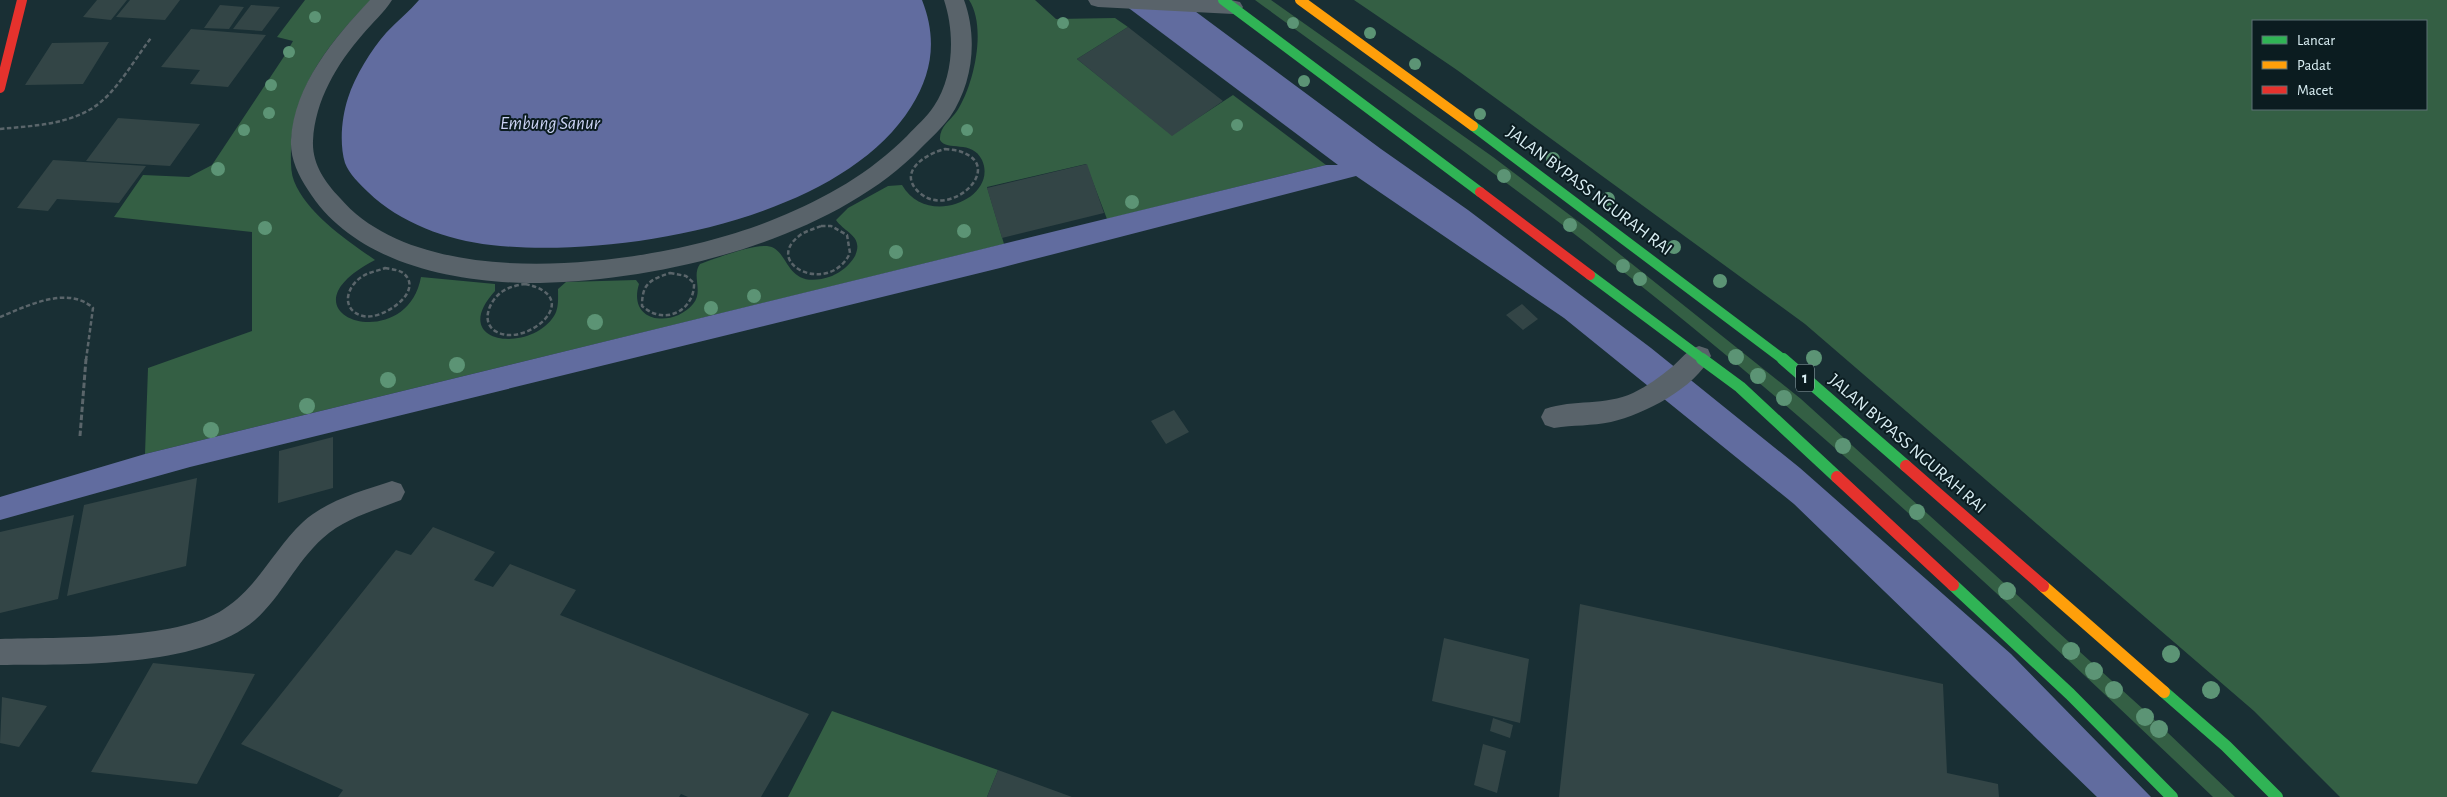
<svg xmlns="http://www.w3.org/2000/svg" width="2447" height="797" viewBox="0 0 2447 797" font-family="'Alegreya Sans',sans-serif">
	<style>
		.green { fill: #345f44; fill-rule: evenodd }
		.water { fill: #616c9f }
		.building { fill: #334546 }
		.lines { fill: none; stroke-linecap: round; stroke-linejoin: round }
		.path-far1 { stroke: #5a656a; stroke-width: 2.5; stroke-dasharray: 4.5 2.5; stroke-linecap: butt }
		.path { stroke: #5a656a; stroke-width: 3; stroke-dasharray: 5.5 2.5; stroke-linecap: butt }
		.lane { fill: #59636a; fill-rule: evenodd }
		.fast-far1 { stroke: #30b455; stroke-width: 10 }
		.fast { stroke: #30b455; stroke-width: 12 }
		.slow-far1 { stroke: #ff9f0a; stroke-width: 10 }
		.slow { stroke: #ff9f0a; stroke-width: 12 }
		.jam-far1 { stroke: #e5322d; stroke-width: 10 }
		.jam { stroke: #e5322d; stroke-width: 12 }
		.tree { fill: #5c9475 }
		.labels { text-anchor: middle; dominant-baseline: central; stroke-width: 4; stroke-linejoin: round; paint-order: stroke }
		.shield { fill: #0b1c20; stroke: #9bafb4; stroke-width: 1 }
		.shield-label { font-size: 16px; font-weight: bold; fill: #d9eef3 }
		.street-label { font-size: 18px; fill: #d9eef3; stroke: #0b1c20 }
		.water-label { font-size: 19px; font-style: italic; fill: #cad2f3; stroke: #0b1c20 }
	</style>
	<rect width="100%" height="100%" fill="#192f34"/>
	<!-- green -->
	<path class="green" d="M 305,0 L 371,0 C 331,40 293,87 291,147 C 291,157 290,171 294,181 C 307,214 348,241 375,260 C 271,314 406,359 421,277 L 495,284 L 495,291 C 447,344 530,354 554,316 C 559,308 558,298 558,289 L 566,282 L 636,280 L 639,284 C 627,323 673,328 693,304 C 704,291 691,276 700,264 C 717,258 750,245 767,246 C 791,248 783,293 832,276 C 841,272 850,265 855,256 C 864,236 845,233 836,220 L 848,208 L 888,186 L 902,185 C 927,229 999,198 982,160 C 972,139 947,152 940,140 C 939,127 950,121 957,111 C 974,85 987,27 969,0 L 1035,0 L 1056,19 L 1115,18 L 1128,27 L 1077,59 L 1172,135 L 1233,95 L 1326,165 L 1107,219 L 1086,164 L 987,187 L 1004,244 L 145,454 L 148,368 L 252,331 L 252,232 L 114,217 L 143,175 L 189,177 L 212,165 L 285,55 L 293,41 L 277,37 Z
		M 1255,0 L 1271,0 L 1493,157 L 1587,228 L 1801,399 L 2143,709 L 2235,797 L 2213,797 C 2044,636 1873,475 1692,327 C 1551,211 1402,107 1255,0 Z
		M 1354,0 L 2447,0 L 2447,797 L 2340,797 L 2254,711 L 1805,324 L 1457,70 ZM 2253,21 L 2426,21 L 2426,109 L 2253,109 Z
		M 832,711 L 998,770 L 987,797 L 788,797 Z"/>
	<!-- water -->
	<path class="water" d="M 419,0 L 922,0 C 937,38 933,72 911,107 C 840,221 616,259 491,245 C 447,240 400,223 368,192 C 360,184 349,174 345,163 C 339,143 342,116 348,98 C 355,76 371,50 386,33 C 397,21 409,12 419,0 Z
		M 1118,0 L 1180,0 L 1381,149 L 1468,210 L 1651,348 L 1800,468 L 2011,654 L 2151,797 L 2097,797 L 1794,504 L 1564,318 L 1356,176 L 1000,268 L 190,467 L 0,520 L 0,497 L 145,454 L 1326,165 L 1338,165 Z"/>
	<!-- building -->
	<path class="building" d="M 97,0 L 127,0 L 111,20 L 83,17 Z
		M 130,0 L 180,0 L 165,20 L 116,17 Z
		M 220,5 L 244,7 L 229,29 L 204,28 Z
		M 251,5 L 280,7 L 262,31 L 233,29 Z
		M 1128,27 L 1223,101 L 1172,136 L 1077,59 Z
		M 191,29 L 266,35 L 228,87 L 190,84 L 200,70 L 161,67 Z
		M 109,42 L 83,84 L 25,85 L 52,43 Z
		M 118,118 L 200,124 L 170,166 L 86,161 Z
		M 53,160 L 146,166 L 119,203 L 57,199 L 48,211 L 17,208 Z
		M 1087,164 L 1104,213 L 1002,238 L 987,188 Z
		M 1522,304 L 1538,319 L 1523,330 L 1506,315 Z
		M 1174,410 L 1189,432 L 1166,444 L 1151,421 Z
		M 333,437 L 333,488 L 278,503 L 279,451 Z
		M 197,478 L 186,566 L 67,596 L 84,505 Z
		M 74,515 L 58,599 L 0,613 L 0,532 Z
		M 433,527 L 495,552 L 474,580 L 493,587 L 510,564 L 576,590 L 560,615 L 809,714 L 761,797 L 688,797 L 681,794 L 679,797 L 338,797 L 343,790 L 241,744 L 396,550 L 411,555 Z
		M 1580,604 L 1943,684 L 1947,773 L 1998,784 L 1999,797 L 1559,797 Z
		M 1444,638 L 1529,659 L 1520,723 L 1432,701 Z
		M 153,663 L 255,674 L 197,784 L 91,772 Z
		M 2,697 L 47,706 L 19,747 L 0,743 Z
		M 1493,718 L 1513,725 L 1510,738 L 1490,731 Z
		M 1483,744 L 1506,751 L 1497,793 L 1474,785 Z
		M 998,770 L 1072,797 L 987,797 Z"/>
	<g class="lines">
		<!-- path-far1 -->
		<path class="path-far1" d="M 0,129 C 30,126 64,125 91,109 C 116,94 133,61 151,38
			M 945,149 C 951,150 959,150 964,153 C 1003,169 951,218 921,194 C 895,173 925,154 945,149 Z
			M 821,226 L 831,226 L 847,235 L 850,253 C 830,296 762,265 799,236 C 805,231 814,229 821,226 Z
			M 385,268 C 391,269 399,270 403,273 C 426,291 382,321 363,316 C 340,310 346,286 363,276 C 369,272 378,271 385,268 Z
			M 670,273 L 686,276 L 694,283 C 695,303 677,320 656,314 C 651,313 646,309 642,306 C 642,283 650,280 670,273 Z
			M 525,284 C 587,297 526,348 497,332 C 479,323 490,299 503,291 C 509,287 518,285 525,284 Z
			M 0,317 C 27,306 68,285 93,308 L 86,360"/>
		<!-- path -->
		<path class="path" d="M 80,436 L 86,359"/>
		<!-- lane -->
		<path class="lane" d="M 370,0 L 392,0 C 384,13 372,23 363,34 C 337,64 315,100 313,141 C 312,164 325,182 340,198 C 427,300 667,264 777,218 C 826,198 870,173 907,136 C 916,126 927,117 934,106 C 954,76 955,33 944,0 L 964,0 C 978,38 973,83 950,117 C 942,128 931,138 921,148 C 831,241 656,283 529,283 C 450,282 353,262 308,190 C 298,175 290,158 291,140 C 294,85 334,38 370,0 Z
			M 1088,0 L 1231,0 L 1240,2 L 1243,7 L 1240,12 L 1233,14 L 1098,7 L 1091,5 Z
			M 1699,346 L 1708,349 L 1711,356 C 1695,388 1645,414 1611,422 C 1592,426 1573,425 1554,428 L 1545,425 L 1541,417 L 1545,409 C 1574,399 1605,406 1633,393 C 1647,386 1660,377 1672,367 C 1681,359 1687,350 1699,346 Z
			M 392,481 L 401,484 L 405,492 L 401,500 C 374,511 345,518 323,538 C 296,562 282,596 255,620 C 198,669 72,664 0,665 L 0,639 C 58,637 177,641 224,609 C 258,587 274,549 303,522 C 327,500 362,491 392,481 Z"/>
		<!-- fast-far1 -->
		<path class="fast-far1" d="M 1223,0 L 1480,192
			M 1473,126 L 1784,360
			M 1590,275 L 1704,360"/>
		<!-- fast -->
		<path class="fast" d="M 1702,359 L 1740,387 L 1837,477
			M 1783,359 L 1906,466
			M 1953,585 L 2070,694 L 2172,797
			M 2164,692 L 2226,746 L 2277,797"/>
		<!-- slow-far1 -->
		<path class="slow-far1" d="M 1300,0 L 1473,126"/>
		<!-- slow -->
		<path class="slow" d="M 2043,586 L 2164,692"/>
		<!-- jam-far1 -->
		<path class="jam-far1" d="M 0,88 L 22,0
			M 1480,192 L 1590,275"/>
		<!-- jam -->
		<path class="jam" d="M 1906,466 L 2043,586
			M 1837,477 L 1953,585"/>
	</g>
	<!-- trees -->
	<g class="tree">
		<circle cx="315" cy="17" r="6"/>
		<circle cx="1063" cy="23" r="6"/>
		<circle cx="1293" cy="23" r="6"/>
		<circle cx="1370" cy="33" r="6"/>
		<circle cx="289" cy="52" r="6"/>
		<circle cx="1415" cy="64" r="6"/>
		<circle cx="1304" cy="81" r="6"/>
		<circle cx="271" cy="85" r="6"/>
		<circle cx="269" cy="113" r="6"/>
		<circle cx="1480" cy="114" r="6"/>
		<circle cx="1237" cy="125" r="6"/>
		<circle cx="244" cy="130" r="6"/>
		<circle cx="967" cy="130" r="6"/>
		<circle cx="1553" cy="159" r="7"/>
		<circle cx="218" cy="169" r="7"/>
		<circle cx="1504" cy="176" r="7"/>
		<circle cx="1608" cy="199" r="7"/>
		<circle cx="1132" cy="202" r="7"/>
		<circle cx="1570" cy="225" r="7"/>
		<circle cx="265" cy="228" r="7"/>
		<circle cx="964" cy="231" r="7"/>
		<circle cx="1674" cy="247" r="7"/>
		<circle cx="896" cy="252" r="7"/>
		<circle cx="1623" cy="266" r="7"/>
		<circle cx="1640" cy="279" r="7"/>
		<circle cx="1720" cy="281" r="7"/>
		<circle cx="754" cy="296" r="7"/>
		<circle cx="711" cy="308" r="7"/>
		<circle cx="595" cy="322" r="8"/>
		<circle cx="1736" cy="357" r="8"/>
		<circle cx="1814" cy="358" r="8"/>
		<circle cx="457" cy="365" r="8"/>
		<circle cx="1758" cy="376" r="8"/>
		<circle cx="388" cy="380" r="8"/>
		<circle cx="1784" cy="398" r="8"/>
		<circle cx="307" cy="406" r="8"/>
		<circle cx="211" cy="430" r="8"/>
		<circle cx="1843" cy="446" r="8"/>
		<circle cx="1917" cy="512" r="8"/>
		<circle cx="2007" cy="591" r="9"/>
		<circle cx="2071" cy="651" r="9"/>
		<circle cx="2171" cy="654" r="9"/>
		<circle cx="2094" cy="671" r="9"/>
		<circle cx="2114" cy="690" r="9"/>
		<circle cx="2211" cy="690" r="9"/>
		<circle cx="2145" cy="717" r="9"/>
		<circle cx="2159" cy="729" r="9"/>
	</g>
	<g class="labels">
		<!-- shield labels -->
		<rect class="shield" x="1796" y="364.5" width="18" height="27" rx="4"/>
		<g class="shield-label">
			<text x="1805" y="378">1</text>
		</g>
		<!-- street labels -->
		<g class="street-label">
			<text transform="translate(1589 191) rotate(37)">JALAN BYPASS NGURAH RAI</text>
			<text transform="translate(1907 444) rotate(41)">JALAN BYPASS NGURAH RAI</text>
		</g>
		<!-- water labels -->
		<g class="water-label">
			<text x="550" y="123">Embung Sanur</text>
		</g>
	</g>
	<!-- legend -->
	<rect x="2252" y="20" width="175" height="90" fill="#0b1c20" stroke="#5d7074"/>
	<rect x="2262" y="36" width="25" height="8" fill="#30b455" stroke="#5d7074"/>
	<text x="2297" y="45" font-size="15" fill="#d9eef3">Lancar</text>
	<rect x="2262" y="61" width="25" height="8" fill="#ff9f0a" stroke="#5d7074"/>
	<text x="2297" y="70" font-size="15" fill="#d9eef3">Padat</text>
	<rect x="2262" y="86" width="25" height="8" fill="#e5322d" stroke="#5d7074"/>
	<text x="2297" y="95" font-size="15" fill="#d9eef3">Macet</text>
</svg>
